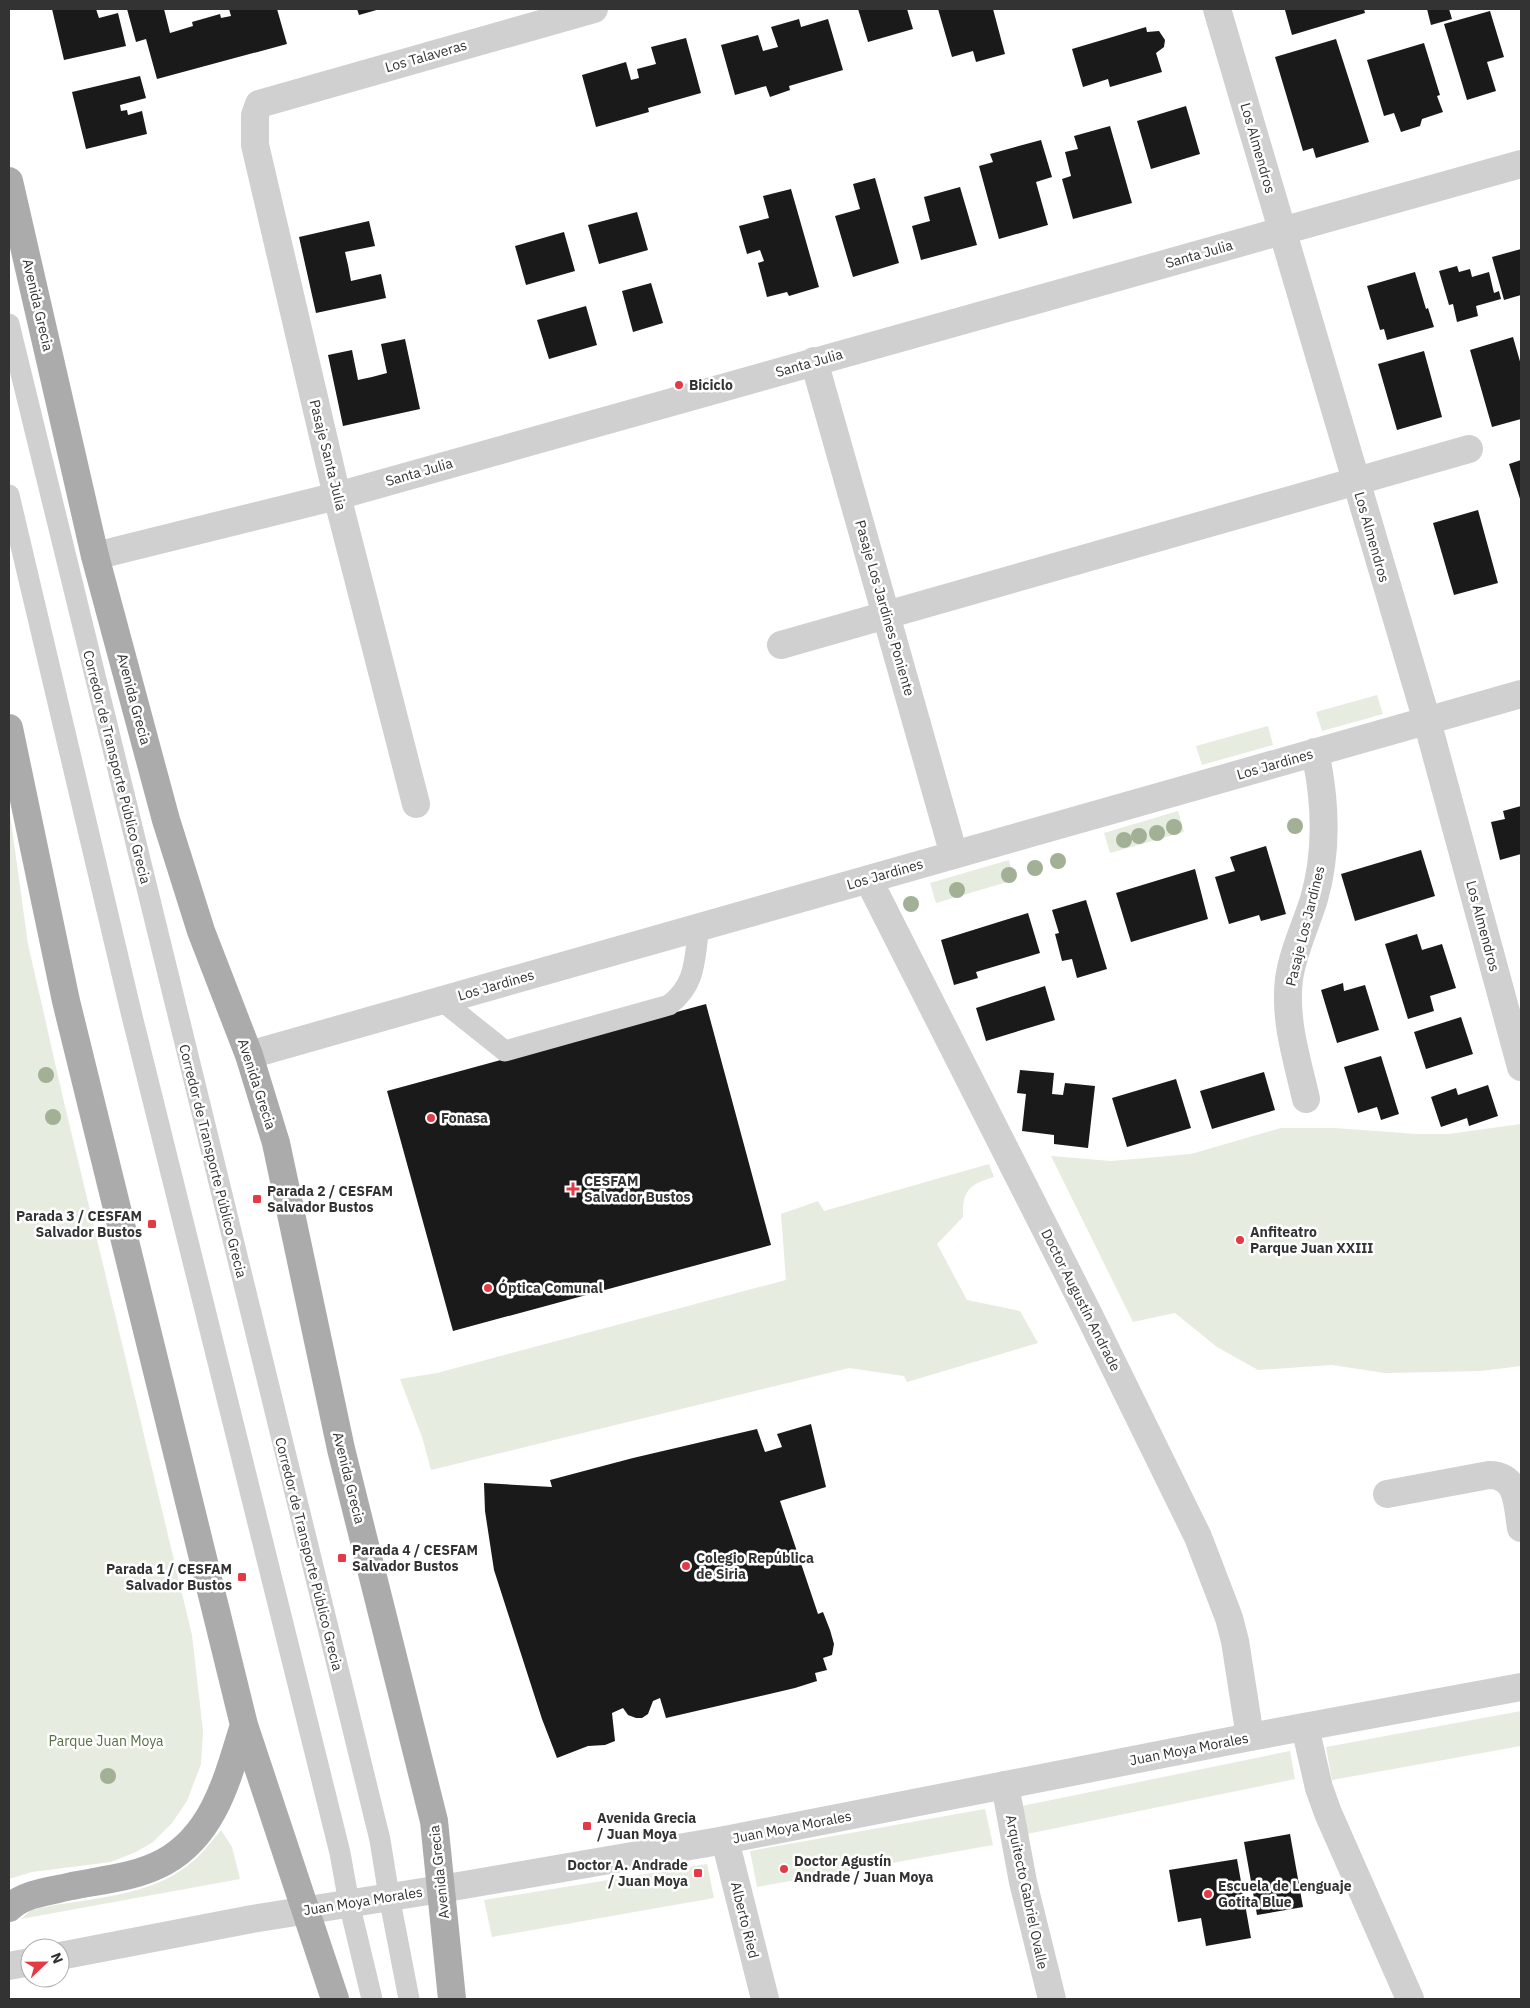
<svg xmlns="http://www.w3.org/2000/svg" width="1530" height="2008" viewBox="0 0 1530 2008" font-family="'IBM Plex Sans',sans-serif">
	<style>
		.green { fill: #e6ecdf }
		.building { fill: #1a1a1a }
		.lines { fill: none; stroke-linecap: round; stroke-linejoin: round }
		.service { stroke: #d0d0d0; stroke-width: 21 }
		.minor { stroke: #d0d0d0; stroke-width: 28 }
		.tertiary { stroke: #d0d0d0; stroke-width: 28 }
		.primary { stroke: #ababab; stroke-width: 28 }
		.tree { fill: #a2b095 }
		.poi-dot { fill: #e63946; stroke: #fff; stroke-width: 2 }
		.labels { text-anchor: middle; dominant-baseline: central; stroke-width: 5; stroke-linejoin: round; paint-order: stroke }
		.street-label { font-size: 14px; fill: #333; stroke: #fff }
		.poi-label { font-size: 14px; font-weight: bold; fill: #333; stroke: #fff; text-anchor: start }
		.park-label { font-size: 14px; fill: #56703f; stroke: #fff }
	</style>
	<rect width="100%" height="100%" fill="#fff"/>
	<!-- green -->
	<path class="green" d="M 1377,695 L 1383,714 L 1322,731 L 1316,712 Z
		M 1268,726 L 1273,745 L 1202,765 L 1196,746 Z
		M 9,807 L 28,944 L 63,1098 L 192,1635 L 203,1731 L 201,1764 L 187,1801 L 172,1823 L 153,1842 L 136,1852 L 111,1862 L 32,1872 L 9,1879 Z
		M 1178,811 L 1184,832 L 1110,853 L 1104,833 Z
		M 1009,860 L 1014,880 L 936,903 L 930,883 Z
		M 1521,1124 L 1521,1366 L 1481,1371 L 1385,1373 L 1332,1365 L 1258,1370 L 1217,1347 L 1175,1313 L 1133,1322 L 1051,1156 L 1111,1161 L 1191,1154 L 1281,1128 L 1334,1128 L 1417,1134 L 1448,1134 Z
		M 989,1164 L 994,1177 C 970,1184 962,1190 963,1217 L 937,1244 L 967,1300 L 1020,1311 L 1038,1343 L 907,1382 L 904,1376 L 849,1368 L 431,1470 L 422,1437 L 400,1379 L 437,1373 L 786,1280 L 781,1214 L 818,1201 L 824,1211 Z
		M 1521,1711 L 1521,1746 L 1332,1780 L 1326,1747 Z
		M 1290,1751 L 1295,1779 L 1027,1834 L 1022,1806 Z
		M 985,1809 L 993,1845 L 757,1887 L 750,1851 Z
		M 221,1830 L 232,1847 L 240,1879 L 21,1919 L 31,1910 C 81,1898 140,1899 183,1869 C 198,1859 210,1844 221,1830 Z
		M 707,1864 L 714,1898 L 492,1937 L 484,1900 Z"/>
	<!-- building -->
	<path class="building" d="M 52,9 L 96,9 L 99,18 L 118,13 L 126,46 L 64,60 Z
		M 127,9 L 164,9 L 170,33 L 193,26 L 192,22 L 220,14 L 221,18 L 231,16 L 229,9 L 277,9 L 287,44 L 157,79 L 146,39 L 136,42 Z
		M 357,9 L 380,9 L 359,15 Z
		M 858,9 L 907,9 L 913,29 L 868,42 Z
		M 938,9 L 993,9 L 1005,54 L 976,62 L 973,51 L 952,57 Z
		M 1288,9 L 1364,9 L 1365,13 L 1292,35 L 1285,10 Z
		M 1427,9 L 1449,9 L 1452,19 L 1431,25 Z
		M 1490,11 L 1504,57 L 1487,62 L 1496,91 L 1467,100 L 1444,24 Z
		M 799,19 L 801,27 L 828,19 L 843,70 L 789,86 L 790,90 L 770,97 L 766,86 L 735,95 L 721,45 L 758,35 L 763,51 L 778,47 L 771,27 Z
		M 1146,27 L 1147,32 L 1159,31 L 1165,40 L 1164,47 L 1156,53 L 1162,72 L 1110,87 L 1108,79 L 1083,87 L 1072,49 Z
		M 686,38 L 701,93 L 648,108 L 649,112 L 596,127 L 582,75 L 626,62 L 631,80 L 639,78 L 637,69 L 656,64 L 651,47 Z
		M 1336,39 L 1369,142 L 1316,158 L 1313,148 L 1303,151 L 1275,57 Z
		M 1424,43 L 1440,95 L 1437,96 L 1443,112 L 1422,119 L 1420,126 L 1401,132 L 1394,113 L 1384,116 L 1367,60 Z
		M 140,76 L 146,98 L 120,105 L 121,111 L 127,110 L 128,115 L 142,111 L 147,134 L 86,149 L 72,92 Z
		M 1186,106 L 1200,154 L 1151,169 L 1137,121 Z
		M 1110,126 L 1132,203 L 1073,219 L 1062,179 L 1071,176 L 1065,152 L 1078,149 L 1074,136 Z
		M 1041,140 L 1052,177 L 1036,182 L 1048,225 L 999,239 L 979,166 L 993,162 L 990,154 Z
		M 875,178 L 899,263 L 853,277 L 835,216 L 860,209 L 853,184 Z
		M 960,187 L 977,245 L 921,260 L 912,226 L 930,221 L 924,197 Z
		M 791,189 L 819,287 L 789,296 L 787,292 L 767,297 L 758,263 L 764,261 L 760,250 L 747,254 L 739,226 L 769,218 L 763,196 Z
		M 637,212 L 648,250 L 599,264 L 588,225 Z
		M 369,221 L 375,246 L 345,252 L 348,265 L 351,281 L 381,274 L 386,298 L 316,313 L 299,237 Z
		M 564,232 L 575,271 L 526,285 L 515,246 Z
		M 1521,249 L 1521,295 L 1504,300 L 1492,257 Z
		M 1457,266 L 1459,272 L 1470,269 L 1472,277 L 1489,272 L 1494,293 L 1499,291 L 1501,299 L 1476,306 L 1478,316 L 1457,322 L 1453,304 L 1449,305 L 1439,271 Z
		M 1415,272 L 1426,309 L 1428,308 L 1434,327 L 1387,340 L 1384,329 L 1380,330 L 1367,286 Z
		M 651,283 L 663,323 L 633,332 L 622,291 Z
		M 586,306 L 597,345 L 549,359 L 537,320 Z
		M 1513,337 L 1521,365 L 1521,419 L 1492,427 L 1470,350 Z
		M 405,339 L 420,409 L 343,426 L 328,355 L 352,350 L 358,380 L 372,377 L 387,373 L 381,344 Z
		M 1424,351 L 1442,417 L 1397,430 L 1378,364 Z
		M 1521,460 L 1521,502 L 1509,464 Z
		M 1478,510 L 1498,583 L 1454,595 L 1433,523 Z
		M 1521,806 L 1521,854 L 1500,860 L 1491,822 L 1505,819 L 1503,811 Z
		M 1266,846 L 1286,914 L 1261,921 L 1259,915 L 1229,924 L 1215,877 L 1235,871 L 1230,857 Z
		M 1421,850 L 1435,896 L 1355,921 L 1341,874 Z
		M 1195,869 L 1208,919 L 1131,942 L 1116,893 Z
		M 1086,900 L 1107,969 L 1077,978 L 1072,959 L 1062,961 L 1055,934 L 1059,933 L 1052,910 Z
		M 1028,913 L 1040,953 L 976,972 L 978,978 L 954,985 L 941,940 Z
		M 1417,934 L 1422,950 L 1442,944 L 1456,988 L 1430,996 L 1434,1011 L 1408,1019 L 1385,944 Z
		M 1343,983 L 1344,991 L 1365,985 L 1379,1030 L 1337,1043 L 1321,990 Z
		M 1045,986 L 1055,1020 L 986,1041 L 976,1008 Z
		M 706,1004 L 771,1245 L 453,1331 L 387,1091 Z
		M 1461,1017 L 1473,1054 L 1426,1069 L 1414,1032 Z
		M 1381,1056 L 1399,1114 L 1381,1120 L 1377,1107 L 1358,1113 L 1344,1067 Z
		M 1020,1070 L 1054,1073 L 1052,1094 L 1063,1095 L 1065,1083 L 1095,1086 L 1088,1148 L 1054,1144 L 1054,1135 L 1022,1131 L 1026,1094 L 1017,1093 Z
		M 1264,1072 L 1275,1110 L 1212,1129 L 1200,1091 Z
		M 1176,1079 L 1191,1128 L 1127,1147 L 1112,1098 Z
		M 1488,1085 L 1498,1116 L 1469,1126 L 1467,1118 L 1441,1127 L 1431,1097 L 1456,1088 L 1458,1095 Z
		M 811,1424 L 826,1487 L 780,1501 L 818,1614 L 823,1612 L 830,1630 L 834,1644 L 832,1655 L 823,1658 L 827,1670 L 815,1673 L 817,1681 L 795,1688 L 666,1718 L 660,1698 L 653,1701 L 648,1714 L 642,1718 L 636,1718 L 628,1715 L 623,1708 L 612,1713 L 615,1741 L 605,1745 L 588,1746 L 557,1758 L 542,1719 L 494,1570 L 485,1511 L 484,1483 L 552,1487 L 550,1480 L 633,1458 L 757,1429 L 765,1452 L 782,1447 L 777,1434 Z
		M 1290,1834 L 1303,1907 L 1257,1915 L 1244,1842 Z
		M 1237,1859 L 1251,1938 L 1206,1946 L 1201,1918 L 1178,1922 L 1169,1870 Z"/>
	<g class="lines">
		<!-- service -->
		<path class="service" d="M 9,324 L 380,1840 L 389,1896 L 409,1999
			M 9,495 L 131,1012 L 340,1853 L 349,1903 L 372,1999
			M 441,1000 L 505,1051 L 669,1005 C 697,984 694,959 699,927"/>
		<!-- minor -->
		<path class="minor" d="M 1217,9 L 1427,721 L 1521,1067
			M 814,361 L 954,855
			M 95,556 L 337,496 L 1521,164
			M 781,645 L 1469,449
			M 416,804 L 337,496 L 255,145 L 255,115 L 259,104 L 594,9
			M 868,879 L 1089,1315 L 1198,1537 L 1229,1618 L 1235,1641 L 1250,1737
			M 249,1055 L 1521,694
			M 1306,1099 C 1297,1059 1284,1020 1289,979 C 1293,951 1306,925 1314,899 C 1328,850 1326,802 1315,752
			M 1387,1494 L 1489,1475 C 1519,1475 1517,1505 1521,1528
			M 1305,1727 L 1319,1788 L 1328,1813 L 1410,1999
			M 1005,1785 L 1023,1882 L 1052,1999
			M 725,1840 L 765,1999"/>
		<!-- tertiary -->
		<path class="tertiary" d="M 60,1956 L 252,1919 L 441,1889 L 725,1840 L 1250,1737 L 1521,1687
			M 9,1966 L 30,1962"/>
		<!-- primary -->
		<path class="primary" d="M 9,181 L 95,556 L 166,820 L 201,931 L 249,1055 L 276,1143 L 341,1449 L 434,1821 L 452,1999
			M 9,728 L 66,1001 L 244,1725 L 335,1999
			M 9,1908 C 25,1893 51,1891 72,1886 C 102,1880 137,1877 164,1862 C 215,1834 228,1776 244,1725"/>
	</g>
	<!-- trees -->
	<g class="tree">
		<circle cx="1295" cy="826" r="8"/>
		<circle cx="1174" cy="827" r="8"/>
		<circle cx="1157" cy="833" r="8"/>
		<circle cx="1139" cy="836" r="8"/>
		<circle cx="1124" cy="840" r="8"/>
		<circle cx="1058" cy="861" r="8"/>
		<circle cx="1035" cy="868" r="8"/>
		<circle cx="1009" cy="875" r="8"/>
		<circle cx="957" cy="890" r="8"/>
		<circle cx="911" cy="904" r="8"/>
		<circle cx="46" cy="1075" r="8"/>
		<circle cx="53" cy="1117" r="8"/>
		<circle cx="108" cy="1776" r="8"/>
	</g>
	<!-- markers -->
	<g class="poi-dot">
		<circle cx="679" cy="385" r="5"/>
		<circle cx="431" cy="1118" r="5"/>
		<path d="M570.5 1181.5h5v5h5v5h-5v5h-5v-5h-5v-5h5z"/>
		<rect x="252" y="1194" width="10" height="10" rx="2.5"/>
		<rect x="147" y="1219" width="10" height="10" rx="2.5"/>
		<circle cx="1240" cy="1240" r="5"/>
		<circle cx="488" cy="1288" r="5"/>
		<rect x="337" y="1553" width="10" height="10" rx="2.5"/>
		<circle cx="686" cy="1566" r="5"/>
		<rect x="237" y="1572" width="10" height="10" rx="2.5"/>
		<rect x="582" y="1821" width="10" height="10" rx="2.5"/>
		<circle cx="784" cy="1869" r="5"/>
		<rect x="693" y="1868" width="10" height="10" rx="2.5"/>
		<circle cx="1208" cy="1894" r="5"/>
	</g>
	<g class="labels">
		<!-- street labels -->
		<g class="street-label">
			<text transform="translate(426 56) rotate(-16)">Los Talaveras</text>
			<text transform="translate(1258 148) rotate(74)">Los Almendros</text>
			<text transform="translate(1199 254) rotate(-16)">Santa Julia</text>
			<text transform="translate(38 305) rotate(77)">Avenida Grecia</text>
			<text transform="translate(809 363) rotate(-16)">Santa Julia</text>
			<text transform="translate(328 455) rotate(76)">Pasaje Santa Julia</text>
			<text transform="translate(419 472) rotate(-16)">Santa Julia</text>
			<text transform="translate(1372 537) rotate(74)">Los Almendros</text>
			<text transform="translate(885 608) rotate(74)">Pasaje Los Jardines Poniente</text>
			<text transform="translate(134 699) rotate(75)">Avenida Grecia</text>
			<text transform="translate(1275 764) rotate(-16)">Los Jardines</text>
			<text transform="translate(117 767) rotate(76)">Corredor de Transporte Público Grecia</text>
			<text transform="translate(885 874) rotate(-16)">Los Jardines</text>
			<text transform="translate(1305 926) rotate(-76)">Pasaje Los Jardines</text>
			<text transform="translate(1483 926) rotate(75)">Los Almendros</text>
			<text transform="translate(496 985) rotate(-16)">Los Jardines</text>
			<text transform="translate(257 1084) rotate(72)">Avenida Grecia</text>
			<text transform="translate(213 1161) rotate(76)">Corredor de Transporte Público Grecia</text>
			<text transform="translate(1081 1300) rotate(63)">Doctor Augustín Andrade</text>
			<text transform="translate(349 1478) rotate(76)">Avenida Grecia</text>
			<text transform="translate(309 1554) rotate(76)">Corredor de Transporte Público Grecia</text>
			<text transform="translate(1189 1749) rotate(-11)">Juan Moya Morales</text>
			<text transform="translate(792 1827) rotate(-11)">Juan Moya Morales</text>
			<text transform="translate(439 1872) rotate(-96)">Avenida Grecia</text>
			<text transform="translate(1027 1892) rotate(78)">Arquitecto Gabriel Ovalle</text>
			<text transform="translate(363 1901) rotate(-9)">Juan Moya Morales</text>
			<text transform="translate(745 1920) rotate(76)">Alberto Ried</text>
		</g>
		<!-- poi labels -->
		<g class="poi-label">
			<text x="689" y="385">Biciclo</text>
			<text x="441" y="1118">Fonasa</text>
			<text x="584" y="1181">CESFAM<tspan x="584" dy="16">Salvador Bustos</tspan></text>
			<text x="267" y="1191">Parada 2 / CESFAM<tspan x="267" dy="16">Salvador Bustos</tspan></text>
			<text x="142" y="1216" text-anchor="end">Parada 3 / CESFAM<tspan x="142" dy="16">Salvador Bustos</tspan></text>
			<text x="1250" y="1232">Anfiteatro<tspan x="1250" dy="16">Parque Juan XXIII</tspan></text>
			<text x="498" y="1288">Óptica Comunal</text>
			<text x="352" y="1550">Parada 4 / CESFAM<tspan x="352" dy="16">Salvador Bustos</tspan></text>
			<text x="696" y="1558">Colegio República<tspan x="696" dy="16">de Siria</tspan></text>
			<text x="232" y="1569" text-anchor="end">Parada 1 / CESFAM<tspan x="232" dy="16">Salvador Bustos</tspan></text>
			<text x="597" y="1818">Avenida Grecia<tspan x="597" dy="16">/ Juan Moya</tspan></text>
			<text x="794" y="1861">Doctor Agustín<tspan x="794" dy="16">Andrade / Juan Moya</tspan></text>
			<text x="688" y="1865" text-anchor="end">Doctor A. Andrade<tspan x="688" dy="16">/ Juan Moya</tspan></text>
			<text x="1218" y="1886">Escuela de Lenguaje<tspan x="1218" dy="16">Gotita Blue</tspan></text>
		</g>
		<!-- park labels -->
		<g class="park-label">
			<text x="106" y="1741">Parque Juan Moya</text>
		</g>
	</g>
	<!-- border -->
	<rect width="1530" height="2008" fill="none" stroke="#333333" stroke-width="20"/>
	<!-- north arrow -->
	<g transform="translate(45 1963) rotate(68)"><circle r="24" fill="#ffffff" stroke="#adadad"/>
	<path d="M0-4L9 19L0 12L-9 19Z" fill="#e63946"/>
	<text y="-8" font-size="14" font-weight="bold" text-anchor="middle" fill="#333333">N</text>
	</g>
</svg>
